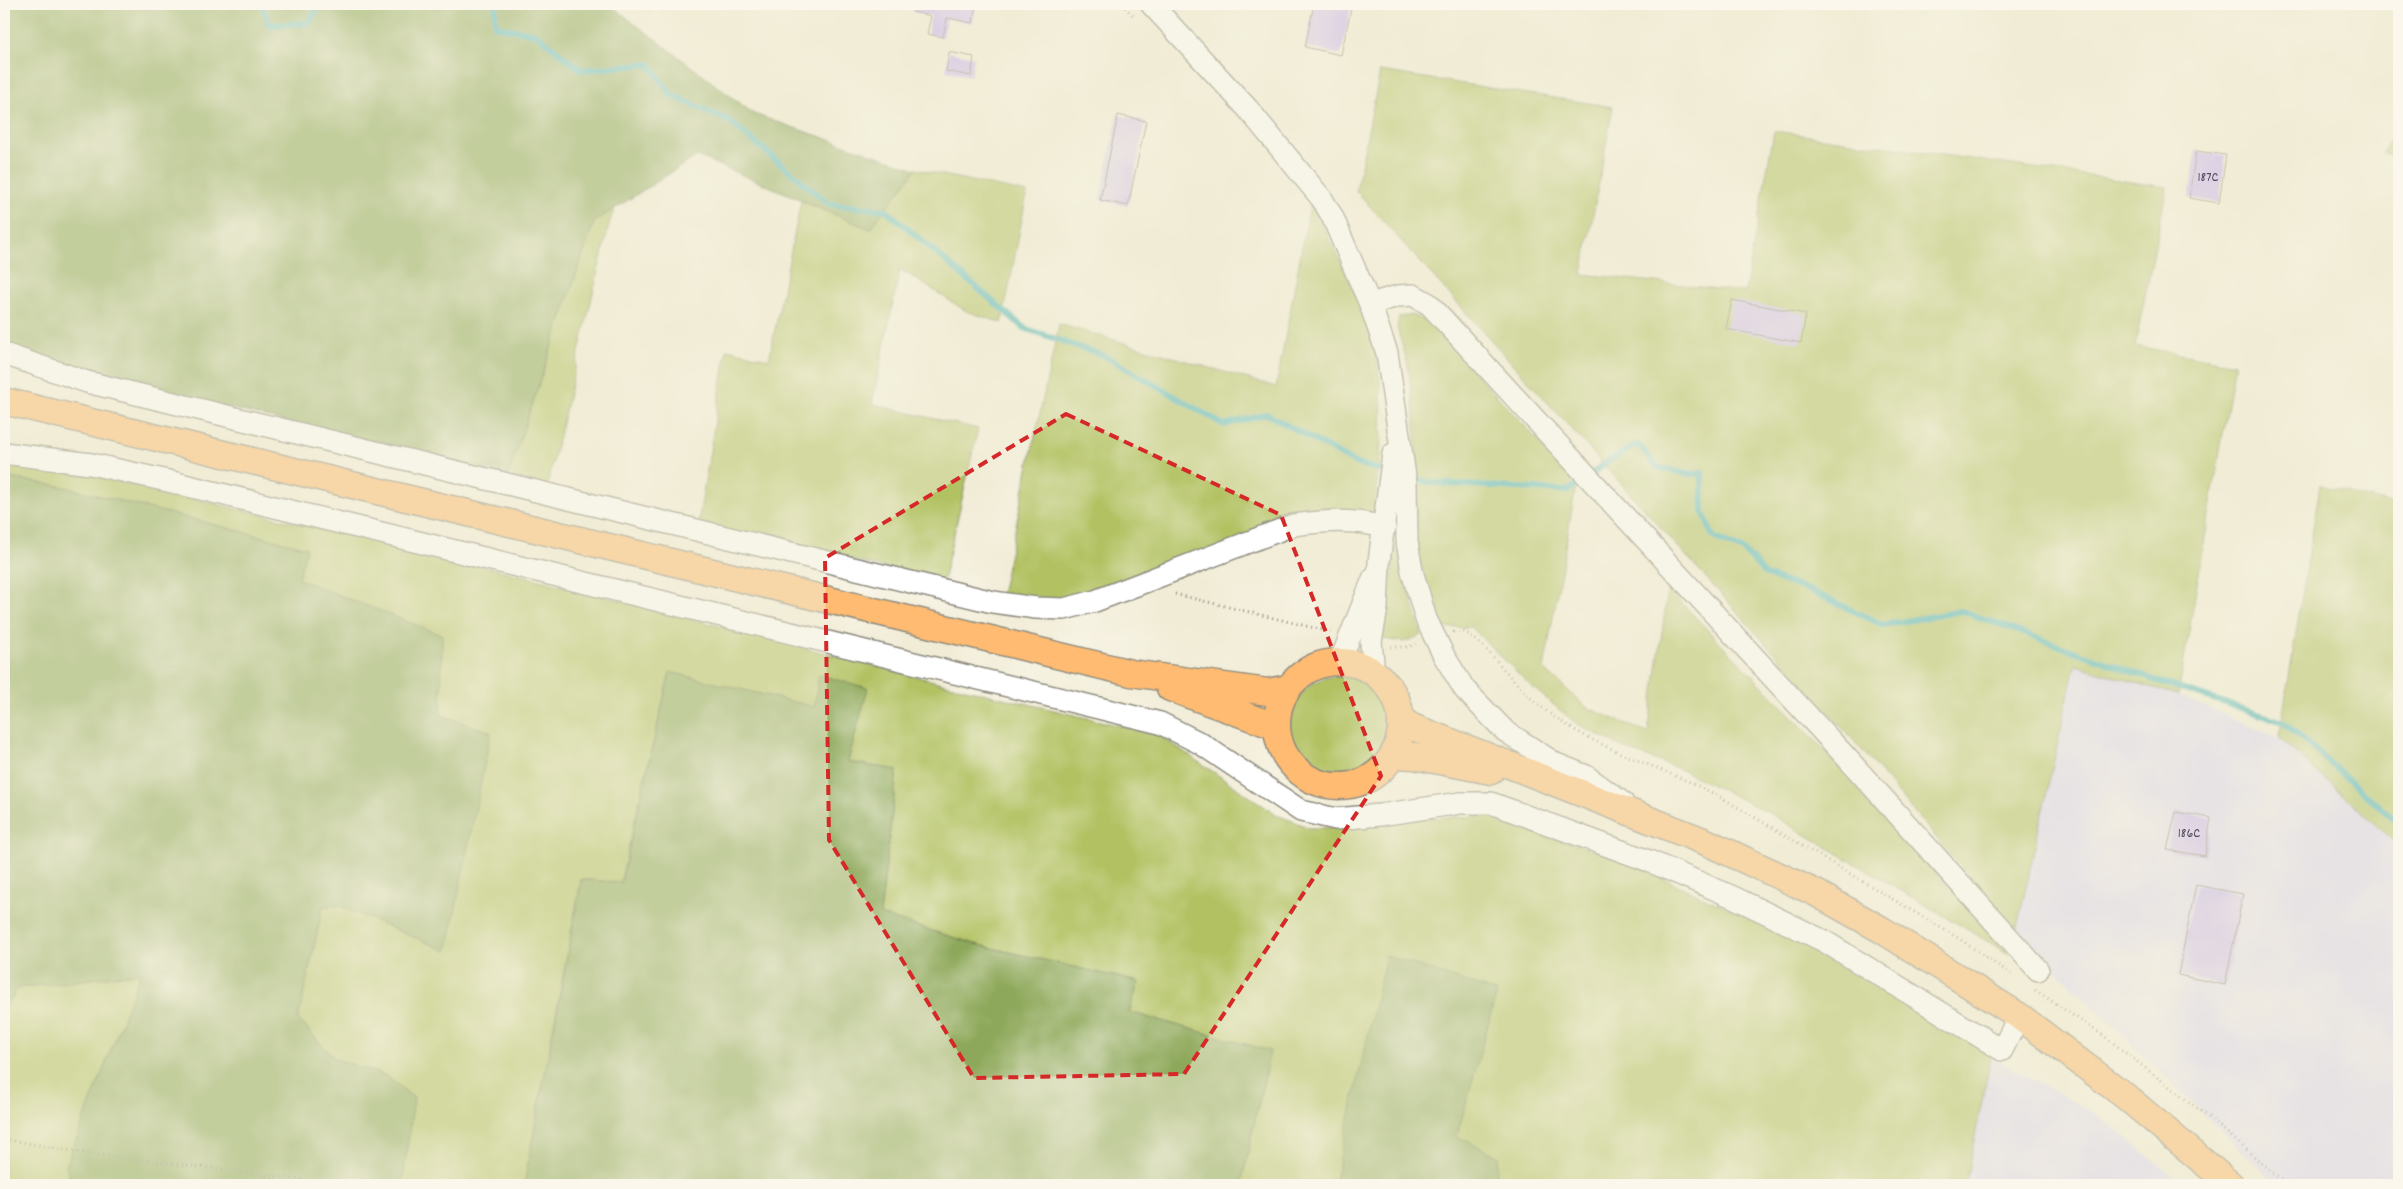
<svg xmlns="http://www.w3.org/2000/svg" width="2403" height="1189" viewBox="0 0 2403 1189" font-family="Dekko,sans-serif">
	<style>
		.built { fill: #dbd6f7 }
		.green { fill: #b2c264; stroke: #6e7648 }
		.forest { fill: #8da85a; stroke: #5c6a42 }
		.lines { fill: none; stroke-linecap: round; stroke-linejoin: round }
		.stream { stroke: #3fb0b7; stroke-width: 6 }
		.building { fill: #c4b1f5 }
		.minor-casing { stroke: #8e8c80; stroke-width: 24 }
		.major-casing { stroke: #8e8c80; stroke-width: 29 }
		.path { stroke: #8e8c80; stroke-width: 3; stroke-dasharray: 1 4; stroke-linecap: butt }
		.minor { stroke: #fff; stroke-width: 21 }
		.major { stroke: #ffbb71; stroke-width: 26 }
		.marked { fill: none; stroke: #d62828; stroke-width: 4; stroke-dasharray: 10 6; stroke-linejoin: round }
		.labels { text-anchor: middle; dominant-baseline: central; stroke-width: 5; stroke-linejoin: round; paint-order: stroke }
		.number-label { font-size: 14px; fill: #514c5e }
	</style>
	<rect width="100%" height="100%" fill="#fbf7ec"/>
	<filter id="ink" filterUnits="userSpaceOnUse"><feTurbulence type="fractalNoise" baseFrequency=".02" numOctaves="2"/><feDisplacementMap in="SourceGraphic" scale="10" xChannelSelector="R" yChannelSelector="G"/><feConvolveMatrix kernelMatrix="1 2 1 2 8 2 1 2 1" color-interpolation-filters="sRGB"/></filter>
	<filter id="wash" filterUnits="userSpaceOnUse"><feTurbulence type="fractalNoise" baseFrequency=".0096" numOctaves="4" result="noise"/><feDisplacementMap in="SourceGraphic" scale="20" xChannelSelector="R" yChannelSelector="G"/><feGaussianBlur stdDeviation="1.12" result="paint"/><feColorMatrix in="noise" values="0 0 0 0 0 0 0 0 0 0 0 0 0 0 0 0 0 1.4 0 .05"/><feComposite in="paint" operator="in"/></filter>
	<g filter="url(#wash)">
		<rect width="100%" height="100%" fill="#f1ecd6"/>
		<!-- built -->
		<path class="built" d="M 2075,665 L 2178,695 L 2279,738 L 2399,845 L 2399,1185 L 2277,1185 L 2016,932 Z
			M 1992,1052 L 2000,1062 L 2096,1114 L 2184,1185 L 1965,1185 Z"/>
		<!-- green -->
		<path class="green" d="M 1380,71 L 1613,107 L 1582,274 L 1745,292 L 1774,131 L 2167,187 L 2135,346 L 2235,364 L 2178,695 L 2075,665 L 2016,932 L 1854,741 L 1356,191 Z
			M 2395,130 L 2399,131 L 2399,156 L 2383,153 Z
			M 916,169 L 1027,193 L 1002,323 L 966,311 L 900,269 L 872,404 L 978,429 L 943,582 L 698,523 L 727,349 L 769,359 L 801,201 L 870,229 Z
			M 1310,204 C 1332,242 1351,279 1365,321 C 1369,331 1374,342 1376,353 C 1387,408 1380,462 1373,516 L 1362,514 L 1065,602 L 1001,595 L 1059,324 L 1276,387 Z
			M 615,208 L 610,221 L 547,487 L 508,475 L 594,222 Z
			M 1412,315 L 1428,322 L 1546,449 L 1576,486 L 1544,669 L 1586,707 L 1648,733 L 1668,589 L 1845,771 L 2009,954 L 1767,812 L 1682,770 L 1628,750 L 1577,724 L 1532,687 L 1471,627 L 1438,628 L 1418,554 L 1416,509 L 1417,458 L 1414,411 L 1408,366 L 1397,327 L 1399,317 Z
			M 4,464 L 83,473 L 524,576 L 957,687 L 1159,735 L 1277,815 L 1310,828 L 1351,827 L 1425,818 L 1489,816 L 1630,862 L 1702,897 L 1802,940 L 1870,977 L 1992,1052 L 1965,1185 L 1241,1185 L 1270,1051 L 1129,1012 L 1138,982 L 975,944 L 880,915 L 897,770 L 847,763 L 814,707 L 670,672 L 620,883 L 581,879 L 524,1185 L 402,1185 L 414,1098 L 386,1076 L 335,1059 L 298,1019 L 323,906 L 337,905 L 447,951 L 490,732 L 441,715 L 442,635 L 297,579 L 307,548 L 65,487 L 4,477 Z
			M 2320,485 L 2399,506 L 2399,845 L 2279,738 Z
			M 1396,545 L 1422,635 L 1404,642 L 1383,639 Z
			M1290 725a49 49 0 1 1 98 0a49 49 0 1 1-98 0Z
			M 141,972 L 66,1166 L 72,1185 L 25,1185 L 4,1180 L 4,1009 L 18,988 Z"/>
		<!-- forest -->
		<path class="forest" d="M 4,4 L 609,4 L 754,114 L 916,169 L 870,229 L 697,156 L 594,222 L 508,475 C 340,434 169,397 4,346 L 4,20 L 6,17 L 4,15 Z
			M 4,477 L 65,487 L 307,548 L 298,579 L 442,635 L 441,715 L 491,732 L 447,951 L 337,905 L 323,906 L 298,1019 L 335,1059 L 386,1076 L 414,1098 L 402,1185 L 72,1185 L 66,1166 L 141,973 L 18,988 L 4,1009 Z
			M 670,672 L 814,707 L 819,675 L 868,688 L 848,762 L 897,770 L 880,915 L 975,944 L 1139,982 L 1129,1012 L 1270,1051 L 1241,1185 L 524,1185 L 582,879 L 621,883 Z
			M 1386,955 L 1497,992 L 1457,1136 L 1498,1156 L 1496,1185 L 1334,1185 Z"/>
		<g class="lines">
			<!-- stream -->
			<path class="stream" d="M 262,4 L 269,25 L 309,23 L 320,4
				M 495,4 L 495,26 L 536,34 L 581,70 L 649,64 L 671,95 L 729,121 L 829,204 L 886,210 L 1024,328 L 1105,356 L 1224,425 L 1267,414 L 1357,464 L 1386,471
				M 1408,477 L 1432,483 L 1568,491 L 1607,462 L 1638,444 L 1657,467 L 1687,474 L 1702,473 L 1703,512 L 1713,537 L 1743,550 L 1766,575 L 1809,590 L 1883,625 L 1962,611 L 2160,682 L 2283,722 L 2399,824"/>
		</g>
		<g id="blocks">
			<!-- building -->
			<path class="building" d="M 914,4 L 976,4 L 973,23 L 947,18 L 943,37 L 927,34 L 931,16 L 913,12 Z
				M 1314,4 L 1352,4 L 1341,55 L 1305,47 Z
				M 949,52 L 974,57 L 971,76 L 946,71 Z
				M 1118,115 L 1146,121 L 1128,206 L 1100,200 Z
				M 2196,151 L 2226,155 L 2219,203 L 2189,198 Z
				M 1732,300 L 1806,314 L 1801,343 L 1726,329 Z
				M 2176,812 L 2211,818 L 2205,856 L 2167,850 Z
				M 2196,885 L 2243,894 L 2225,985 L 2178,975 Z"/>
		</g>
	</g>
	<g filter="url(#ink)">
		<use href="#blocks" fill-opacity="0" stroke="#8e8c80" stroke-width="1"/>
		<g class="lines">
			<!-- minor casing -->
			<g class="minor-casing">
				<path id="minor" d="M 1151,4 L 1248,109 L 1322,199 L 1332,216 L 1370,304 L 1387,353 L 1406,483 L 1407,542 L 1412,571 L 1426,619 L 1444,656 L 1465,690 L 1505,731 L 1556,764 L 1586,776 L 1623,803
					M 1370,304 L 1398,296 L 1413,295 L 1429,304 L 1846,757 L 2038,970
					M 4,354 L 87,382 L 993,602 L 1036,608 L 1064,609 L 1095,601 L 1293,525 C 1322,521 1356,518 1385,528
					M 4,453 L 91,464 L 168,481 L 1160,723 L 1200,743 L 1301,811 L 1336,819 L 1380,815 L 1460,803 L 1491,803 L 1649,861 L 1733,897 L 1824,941 L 2002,1050 L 2019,1016
					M 1340,662 L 1373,579
					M 1374,673 L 1371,642 L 1377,608 L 1379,562 L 1393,454"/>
			</g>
			<!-- major casing -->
			<g class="major-casing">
				<path id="major" d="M 4,401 L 1131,673 L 1268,692 L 1288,688
					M1277 724a62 62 0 1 1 124 0a62 62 0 1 1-124 0Z
					M 1170,688 L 1277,727
					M 1401,719 L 1410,726 L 1706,842 L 1816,893 L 1882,930 L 2019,1016 L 2125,1096 L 2231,1185
					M 1393,755 L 1414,756 L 1491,771"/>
			</g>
			<!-- path -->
			<path class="path" d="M 1121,4 L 1133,15
				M 1175,594 L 1331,632
				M 1453,632 C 1458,631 1463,631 1468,634 C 1492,650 1515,687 1540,706 C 1599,753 1659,764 1722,798 L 1955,936 L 2011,974
				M 1391,647 L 1408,647 L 1416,644
				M 2035,990 L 2104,1036 L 2211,1119 L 2287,1185
				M 4,1139 L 72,1151 L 343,1185"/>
			<!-- minor -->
			<use href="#minor" class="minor"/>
			<!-- major -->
			<use href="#major" class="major"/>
		</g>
	</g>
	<!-- marked area -->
	<path d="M0 0H2403V1189H0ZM 1066,414 L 1281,515 L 1381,776 L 1184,1074 L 974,1078 L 829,840 L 825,558 Z" fill="#f1ecd6" fill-opacity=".55" fill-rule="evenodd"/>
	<path class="marked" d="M 1066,414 L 1281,515 L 1381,776 L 1184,1074 L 974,1078 L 829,840 L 825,558 Z"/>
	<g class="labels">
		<!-- number labels -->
		<g class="number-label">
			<text x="2208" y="178">187C</text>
			<text x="2189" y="834">186C</text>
		</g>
	</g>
	<!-- margin -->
	<rect width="2403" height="1189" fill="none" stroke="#fbf7ec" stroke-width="20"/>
</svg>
